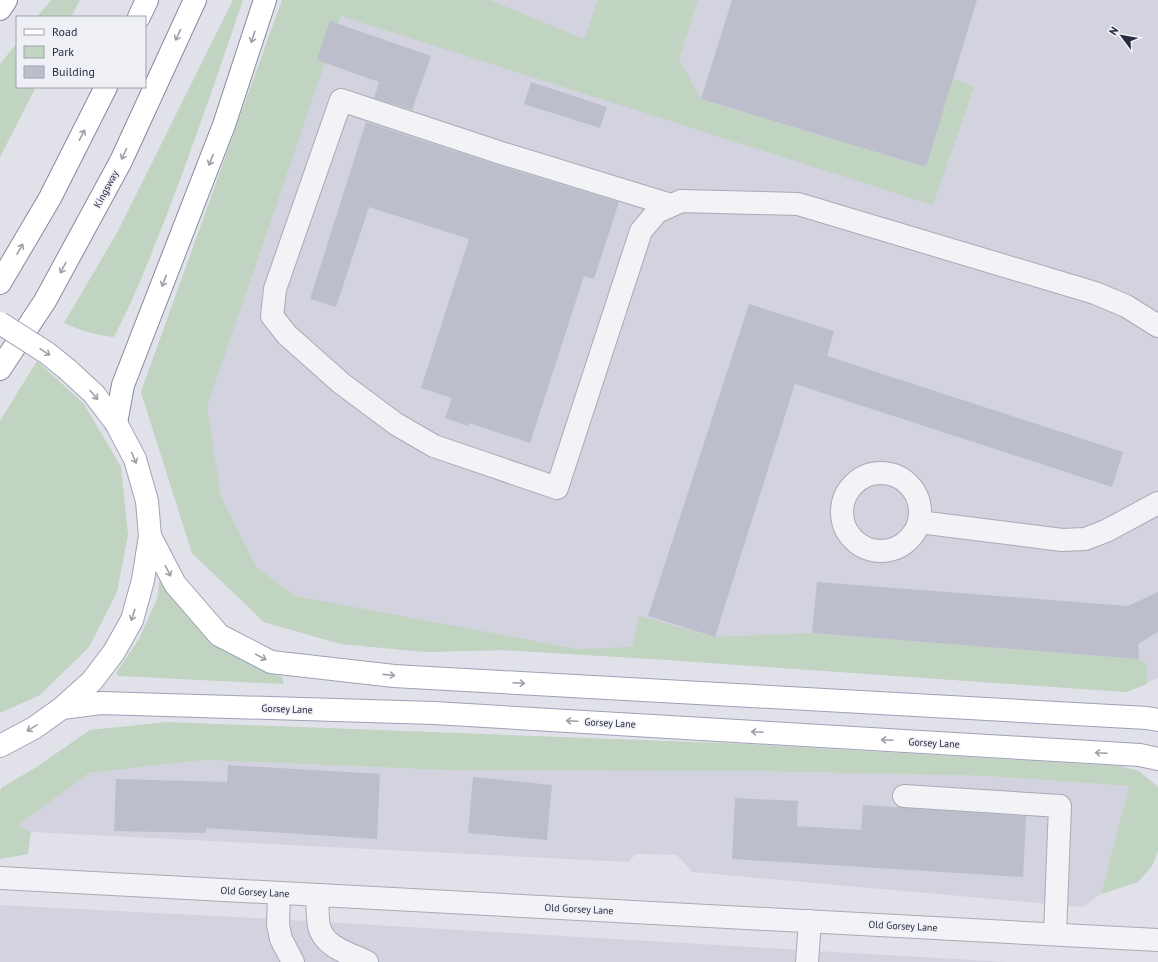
<svg xmlns="http://www.w3.org/2000/svg" width="1158" height="962" viewBox="0 0 1158 962" font-family="'PT Sans',sans-serif">
	<style>
		.built { fill: #d2d3de }
		.green { fill: #c1d3c1 }
		.building { fill: #bdbecc }
		.lines { fill: none; stroke-linecap: round; stroke-linejoin: round }
		.minor-casing { stroke: #a9aab6; stroke-width: 24 }
		.major-casing { stroke: #9fa1b5; stroke-width: 24 }
		.highway-casing { stroke: #878aa0; stroke-width: 24 }
		.minor { stroke: #f2f3f7; stroke-width: 22 }
		.major { stroke: #fff; stroke-width: 22 }
		.highway { stroke: #fff; stroke-width: 22 }
		.major-bridge-casing { stroke: #9fa1b5; stroke-width: 24; stroke-linecap: butt }
		.major-bridge { stroke: #fff; stroke-width: 22 }
		.oneway { stroke: #9e9fa9 }
		.labels { text-anchor: middle; dominant-baseline: central; stroke-width: 3; stroke-linejoin: round; paint-order: stroke }
		.street-label { font-size: 10px; fill: #282a40; stroke: #eff0f6 }
	</style>
	<rect width="100%" height="100%" fill="#e0e1e9"/>
	<!-- built -->
	<path class="built" d="M 282,0 L 1158,0 L 1158,678 L 1126,692 L 653,659 L 503,650 L 426,652 L 341,644 L 264,622 L 192,553 L 141,392 Z
		M 204,760 L 445,770 L 756,771 L 988,776 L 1129,786 L 1101,894 L 1083,907 L 692,872 L 677,855 L 636,854 L 628,862 L 31,832 L 19,825 L 89,773 Z
		M 0,905 L 255,918 L 1006,962 L 0,962 Z"/>
	<!-- green -->
	<path class="green" d="M 51,0 L 80,0 L 71,17 L 37,17 Z
		M 233,0 L 243,0 C 211,94 179,188 141,279 C 133,299 123,318 114,337 C 96,335 81,331 64,323 L 118,231 Z
		M 282,0 L 489,0 L 584,39 L 598,0 L 698,0 L 679,59 L 701,99 L 926,167 L 953,78 L 974,87 L 933,205 L 341,16 L 207,407 L 221,497 L 256,567 L 295,596 L 578,649 L 632,647 L 639,616 L 715,637 L 812,633 L 1139,659 L 1147,665 L 1147,684 L 1126,692 L 653,659 L 503,650 L 426,652 L 341,644 L 264,622 L 192,553 L 141,392 Z
		M 17,43 L 17,87 L 36,87 L 0,157 L 0,64 Z
		M 37,361 L 84,404 L 121,467 L 128,535 L 117,592 L 89,647 L 40,695 L 0,713 L 0,421 Z
		M 160,578 L 215,643 L 258,669 L 282,677 L 284,684 L 119,676 L 116,673 L 139,639 L 157,599 Z
		M 167,722 L 747,744 L 1120,766 L 1139,771 L 1158,787 L 1158,851 L 1152,866 L 1138,882 L 1101,894 L 1129,786 L 988,776 L 756,771 L 445,770 L 204,760 L 89,773 L 19,825 L 31,832 L 28,854 L 0,859 L 0,792 L 1,788 L 35,768 L 90,730 Z"/>
	<!-- building -->
	<path class="building" d="M 732,0 L 977,0 L 926,167 L 701,99 Z
		M 330,21 L 431,56 L 412,110 L 374,98 L 379,82 L 317,60 Z
		M 531,82 L 607,107 L 600,128 L 524,104 Z
		M 366,122 L 494,164 L 619,202 L 594,279 L 584,276 L 530,443 L 469,423 L 468,426 L 445,418 L 452,398 L 421,388 L 469,239 L 369,207 L 336,307 L 310,299 Z
		M 749,304 L 834,331 L 827,356 L 1123,452 L 1112,487 L 795,384 L 715,637 L 648,616 Z
		M 817,582 L 1128,606 L 1158,592 L 1158,632 L 1138,644 L 1139,659 L 812,633 Z
		M 228,765 L 380,774 L 377,839 L 206,828 L 206,833 L 114,831 L 116,779 L 227,782 Z
		M 473,777 L 552,785 L 547,840 L 468,833 Z
		M 735,798 L 798,801 L 797,826 L 861,830 L 863,805 L 1026,816 L 1023,877 L 732,859 Z"/>
	<g class="lines">
		<!-- minor casing -->
		<g class="minor-casing">
			<path id="minor" d="M 671,205 L 498,152 L 341,100 L 275,289 L 272,316 L 287,335 L 341,383 L 396,424 L 434,446 L 557,488 L 641,231 L 657,212 L 681,201 L 798,204 L 1095,293 L 1126,306 L 1158,326
				M842 512a39 39 0 1 1 78 0a39 39 0 1 1-78 0Z
				M 919,522 L 1062,540 L 1085,539 L 1106,531 L 1158,503
				M 904,796 L 1060,806 L 1055,934
				M 0,878 L 1158,940
				M 279,893 L 278,925 L 281,939 L 293,962
				M 317,895 C 318,905 317,917 319,926 C 323,947 351,954 367,962
				M 807,962 L 810,921"/>
		</g>
		<!-- major casing -->
		<g class="major-casing">
			<path id="major" d="M 150,536 L 175,584 L 219,635 L 271,662 L 394,676 L 1147,718 L 1158,720
				M 62,708 L 101,703 L 434,713 L 1140,755 L 1158,759
				M 0,746 L 34,728 L 62,708 L 92,681 L 114,652 L 132,620 L 143,580 L 150,536 L 147,501 L 135,459 L 116,423 L 94,394 L 68,370"/>
		</g>
		<!-- highway casing -->
		<g class="highway-casing">
			<path id="highway" d="M 0,9 L 6,0
				M 139,17 L 147,0
				M 0,283 L 50,198 L 106,87
				M 0,369 L 45,301 L 121,161 L 195,0
				M 116,423 L 123,385 L 224,125 L 265,0"/>
		</g>
		<!-- minor -->
		<use href="#minor" class="minor"/>
		<!-- major -->
		<use href="#major" class="major"/>
		<!-- highway -->
		<use href="#highway" class="highway"/>
		<!-- major-bridge casing -->
		<g class="major-bridge-casing">
			<path id="major-bridge" d="M 0,323 L 47,353 L 68,370"/>
		</g>
		<!-- major-bridge -->
		<use href="#major-bridge" class="major-bridge"/>
	</g>
	<!-- one-way arrows -->
	<defs><path id="oneway-shaft" d="M-6 0H5M1.5-3L5.5 0L1.5 3" fill="none" stroke-width="1.6" stroke-linecap="round" stroke-linejoin="round"/></defs>
	<g class="oneway">
		<use href="#oneway-shaft" transform="translate(178 35) rotate(115)"/>
		<use href="#oneway-shaft" transform="translate(253 37) rotate(108)"/>
		<use href="#oneway-shaft" transform="translate(82 135) rotate(-63)"/>
		<use href="#oneway-shaft" transform="translate(124 154) rotate(115)"/>
		<use href="#oneway-shaft" transform="translate(211 160) rotate(111)"/>
		<use href="#oneway-shaft" transform="translate(20 249) rotate(-60)"/>
		<use href="#oneway-shaft" transform="translate(63 268) rotate(118)"/>
		<use href="#oneway-shaft" transform="translate(164 281) rotate(111)"/>
		<use href="#oneway-shaft" transform="translate(45 352) rotate(34)"/>
		<use href="#oneway-shaft" transform="translate(94 395) rotate(49)"/>
		<use href="#oneway-shaft" transform="translate(134 458) rotate(67)"/>
		<use href="#oneway-shaft" transform="translate(168 571) rotate(63)"/>
		<use href="#oneway-shaft" transform="translate(133 615) rotate(108)"/>
		<use href="#oneway-shaft" transform="translate(261 657) rotate(28)"/>
		<use href="#oneway-shaft" transform="translate(389 675) rotate(6)"/>
		<use href="#oneway-shaft" transform="translate(519 683) rotate(3)"/>
		<use href="#oneway-shaft" transform="translate(572 721) rotate(-177)"/>
		<use href="#oneway-shaft" transform="translate(32 728) rotate(149)"/>
		<use href="#oneway-shaft" transform="translate(757 732) rotate(-177)"/>
		<use href="#oneway-shaft" transform="translate(887 740) rotate(-177)"/>
		<use href="#oneway-shaft" transform="translate(1101 753) rotate(-177)"/>
	</g>
	<g class="labels">
		<!-- street labels -->
		<g class="street-label">
			<text transform="translate(106 189) rotate(-62)">Kingsway</text>
			<text transform="translate(287 709) rotate(2)">Gorsey Lane</text>
			<text transform="translate(610 723) rotate(3)">Gorsey Lane</text>
			<text transform="translate(934 743) rotate(3)">Gorsey Lane</text>
			<text transform="translate(255 892) rotate(3)">Old Gorsey Lane</text>
			<text transform="translate(579 909) rotate(3)">Old Gorsey Lane</text>
			<text transform="translate(903 926) rotate(3)">Old Gorsey Lane</text>
		</g>
	</g>
	<!-- legend -->
	<rect x="16" y="16" width="130" height="72" fill="#eff0f6" stroke="#9fa1ad"/>
	<rect x="24" y="29" width="20" height="6" fill="#ffffff" stroke="#9fa1ad"/>
	<text x="52" y="36" font-size="12" fill="#282a40">Road</text>
	<rect x="24" y="46" width="20" height="12" fill="#c1d3c1" stroke="#9fa1ad"/>
	<text x="52" y="56" font-size="12" fill="#282a40">Park</text>
	<rect x="24" y="66" width="20" height="12" fill="#bdbecc" stroke="#9fa1ad"/>
	<text x="52" y="76" font-size="12" fill="#282a40">Building</text>
	<!-- north arrow -->
	<g transform="translate(1122 36) rotate(302)" stroke="#eff0f6" stroke-width="3" paint-order="stroke">
	<path d="M0-3L7 15L0 10L-7 15Z" fill="#282a40"/>
	<text y="-6" font-size="11" font-weight="bold" text-anchor="middle" fill="#282a40">N</text>
	</g>
</svg>
